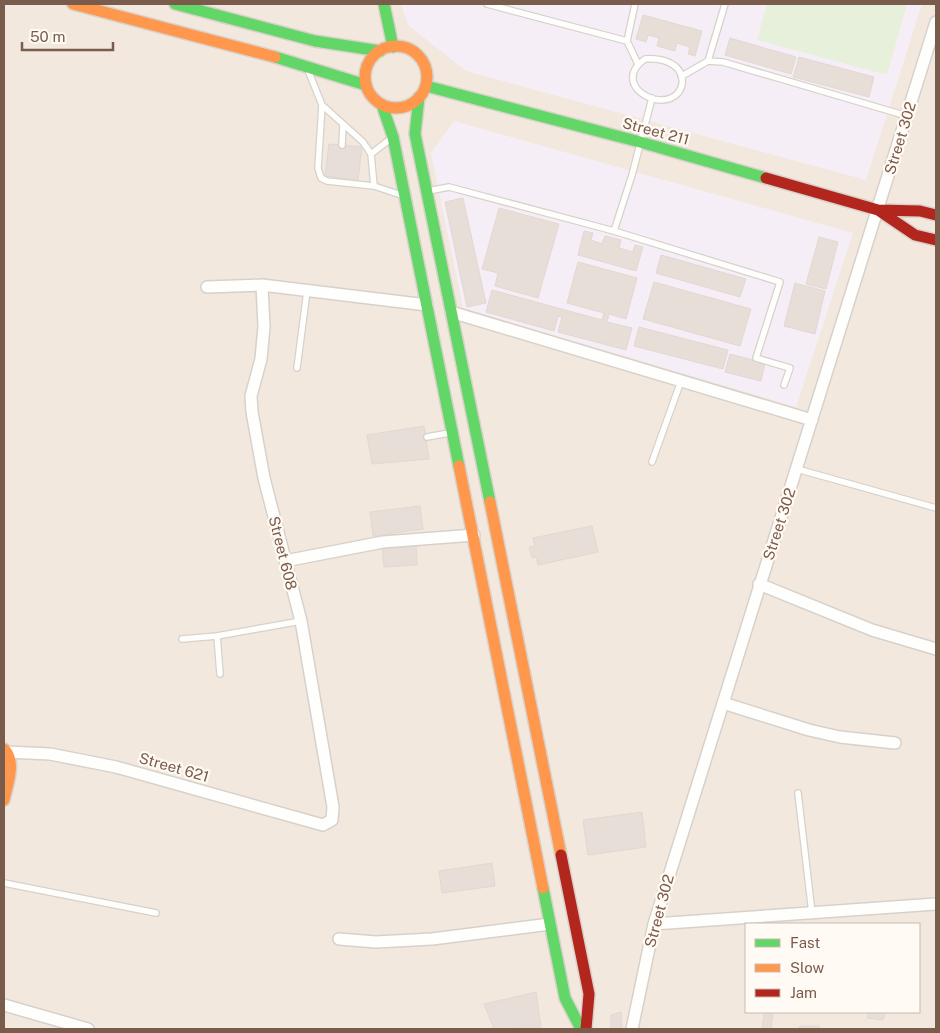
<svg xmlns="http://www.w3.org/2000/svg" width="940" height="1033" viewBox="0 0 940 1033" font-family="'Public Sans',sans-serif">
	<style>
		.residential { fill: #f2e8de; fill-rule: evenodd }
		.education { fill: #f6eef6 }
		.green { fill: #e7f0db }
		.building { fill: #e6ded7; stroke: #e2d8d2 }
		.lines { fill: none; stroke-linecap: round; stroke-linejoin: round }
		.lane-casing { stroke: #d7d1cb; stroke-width: 8 }
		.street-casing { stroke: #d7d1cb; stroke-width: 14 }
		.fast-casing { stroke: #d9d2cb; stroke-width: 14 }
		.slow-casing { stroke: #d9d2cb; stroke-width: 14 }
		.jam-casing { stroke: #d9d2cb; stroke-width: 14 }
		.lane { stroke: #fefefd; stroke-width: 5.5 }
		.street { stroke: #fefefd; stroke-width: 11 }
		.fast { stroke: #63d668; stroke-width: 11 }
		.slow { stroke: #ff974d; stroke-width: 11 }
		.jam { stroke: #b3261e; stroke-width: 11 }
		.labels { text-anchor: middle; dominant-baseline: central; stroke-width: 4.5; stroke-linejoin: round; paint-order: stroke }
		.street-label { font-size: 15px; fill: #7a5c4d; stroke: #fffaf3 }
	</style>
	<rect width="100%" height="100%" fill="#f9f5f0"/>
	<!-- residential -->
	<path class="residential" d="M 4,4 L 936,4 L 936,1029 L 4,1029 ZM 746,924 L 919,924 L 919,1012 L 746,1012 Z"/>
	<!-- education -->
	<path class="education" d="M 401,4 L 922,4 L 866,180 L 466,71 L 408,25 Z
		M 454,121 L 853,233 L 796,407 L 463,308 L 431,153 Z"/>
	<!-- green -->
	<path class="green" d="M 767,4 L 907,4 L 887,75 L 757,40 Z"/>
	<!-- building -->
	<path class="building" d="M 643,15 L 702,31 L 695,56 L 688,54 L 690,47 L 677,43 L 675,51 L 657,46 L 659,38 L 648,35 L 646,42 L 636,39 Z
		M 730,38 L 796,57 L 791,74 L 725,55 Z
		M 799,57 L 874,77 L 869,97 L 793,77 Z
		M 329,144 L 362,147 L 358,180 L 325,176 Z
		M 463,198 L 486,303 L 467,307 L 445,202 Z
		M 499,208 L 559,224 L 538,298 L 495,286 L 498,273 L 482,269 Z
		M 584,231 L 593,233 L 591,240 L 602,244 L 605,236 L 621,240 L 619,248 L 633,252 L 635,245 L 643,247 L 636,271 L 578,255 Z
		M 819,237 L 838,242 L 826,289 L 806,284 Z
		M 661,255 L 746,279 L 740,297 L 656,273 Z
		M 578,262 L 637,278 L 626,319 L 609,314 L 607,322 L 632,328 L 626,350 L 558,332 L 562,317 L 558,316 L 554,331 L 486,312 L 492,290 L 602,320 L 604,313 L 567,303 Z
		M 654,282 L 751,309 L 740,346 L 643,319 Z
		M 795,283 L 825,291 L 815,334 L 784,326 Z
		M 639,327 L 728,350 L 723,369 L 634,346 Z
		M 730,354 L 765,363 L 761,381 L 725,372 Z
		M 424,426 L 429,459 L 372,464 L 367,435 Z
		M 420,506 L 423,529 L 373,536 L 370,512 Z
		M 592,526 L 598,552 L 538,565 L 536,557 L 532,558 L 529,547 L 535,546 L 533,538 Z
		M 382,544 L 416,544 L 417,565 L 384,567 Z
		M 642,812 L 646,847 L 588,855 L 583,820 Z
		M 492,863 L 495,886 L 442,893 L 439,871 Z
		M 536,992 L 541,1028 L 494,1029 L 484,1004 Z
		M 621,1012 L 622,1029 L 611,1029 L 611,1015 Z
		M 869,1012 L 886,1012 L 883,1020 L 867,1018 Z
		M 764,1014 L 773,1014 L 771,1029 L 762,1029 Z
		M 800,1026 L 819,1026 L 819,1029 L 799,1029 Z"/>
	<g class="lines">
		<!-- lane casing -->
		<g class="lane-casing">
			<path id="lane" d="M 487,4 L 627,41
				M 635,4 L 627,41 L 638,64
				M 645,59 C 660,58 680,62 682,79 C 683,84 681,89 678,93 C 659,114 610,83 645,59 Z
				M 708,61 L 725,4
				M 308,70 L 322,105 L 318,168 L 321,178 L 327,181 L 374,186 L 401,195
				M 682,76 L 708,61 L 723,62 L 907,116
				M 652,98 L 632,175 L 614,231 L 780,282 L 756,358 L 790,368 L 784,385
				M 322,105 L 363,142 L 371,154 L 374,186
				M 342,145 L 343,124
				M 371,154 L 389,140
				M 428,191 L 449,187 L 614,231
				M 297,368 L 307,291
				M 427,437 L 449,433
				M 652,462 L 681,381
				M 797,469 L 936,508
				M 182,639 L 217,636
				M 220,674 L 217,636 L 301,621
				M 798,793 L 812,913
				M 4,883 L 156,913"/>
		</g>
		<!-- street casing -->
		<g class="street-casing">
			<path id="street" d="M 207,287 L 262,285 L 427,305
				M 451,312 L 812,420
				M 285,561 L 383,542 L 474,535
				M 759,584 L 872,630 L 936,649
				M 723,703 L 809,730 L 840,737 L 895,743
				M 7,752 L 50,754 L 116,767 L 323,825 L 332,820 L 333,807 L 301,621 L 264,478 L 252,412 L 251,396 L 261,359 L 264,327 L 262,285
				M 654,924 L 936,904
				M 339,939 L 376,942 L 432,939 L 550,924
				M 4,1005 L 88,1029
				M 632,1029 L 654,924 L 936,22"/>
		</g>
		<!-- fast casing -->
		<g class="fast-casing">
			<path id="fast" d="M 175,4 L 315,41 L 380,51
				M 384,4 L 393,47
				M 275,57 L 366,85
				M 426,86 L 640,142 L 766,178
				M 419,97 L 415,134 L 490,502
				M 382,105 L 393,137 L 459,466
				M 543,888 L 565,998 L 581,1029"/>
		</g>
		<!-- slow casing -->
		<g class="slow-casing">
			<path id="slow" d="M 73,4 L 275,57
				M365 77a31 31 0 1 1 62 0a31 31 0 1 1-62 0Z
				M 459,466 L 543,888
				M 490,502 L 561,855
				M 4,749 C 17,762 7,785 4,800"/>
		</g>
		<!-- jam casing -->
		<g class="jam-casing">
			<path id="jam" d="M 766,178 L 878,210 L 920,211 L 936,215
				M 878,210 L 915,235 L 936,240
				M 561,855 L 589,994 L 586,1029"/>
		</g>
		<!-- lane -->
		<use href="#lane" class="lane"/>
		<!-- street -->
		<use href="#street" class="street"/>
		<!-- fast -->
		<use href="#fast" class="fast"/>
		<!-- slow -->
		<use href="#slow" class="slow"/>
		<!-- jam -->
		<use href="#jam" class="jam"/>
	</g>
	<g class="labels">
		<!-- street labels -->
		<g class="street-label">
			<text transform="translate(656 131) rotate(15)">Street 211</text>
			<text transform="translate(900 138) rotate(-73)">Street 302</text>
			<text transform="translate(779 524) rotate(-72)">Street 302</text>
			<text transform="translate(283 553) rotate(76)">Street 608</text>
			<text transform="translate(174 767) rotate(16)">Street 621</text>
			<text transform="translate(659 911) rotate(-75)">Street 302</text>
		</g>
	</g>
	<!-- border -->
	<rect width="940" height="1033" fill="none" stroke="#7a5c4d" stroke-width="10"/>
	<!-- legend -->
	<rect x="745" y="923" width="175" height="90" fill="#fffaf3" stroke="#cabbb1"/>
	<rect x="755" y="939" width="25" height="8" fill="#63d668" stroke="#cabbb1"/>
	<text x="790" y="948" font-size="15" fill="#7a5c4d">Fast</text>
	<rect x="755" y="964" width="25" height="8" fill="#ff974d" stroke="#cabbb1"/>
	<text x="790" y="973" font-size="15" fill="#7a5c4d">Slow</text>
	<rect x="755" y="989" width="25" height="8" fill="#b3261e" stroke="#cabbb1"/>
	<text x="790" y="998" font-size="15" fill="#7a5c4d">Jam</text>
	<!-- scale -->
	<path d="M22 42v8h91v-8" fill="none" stroke="#7a5c4d" stroke-width="2.5"/>
	<text x="30" y="42" font-size="15" fill="#7a5c4d" stroke="#fffaf3" stroke-width="4" paint-order="stroke">50 m</text>
</svg>
